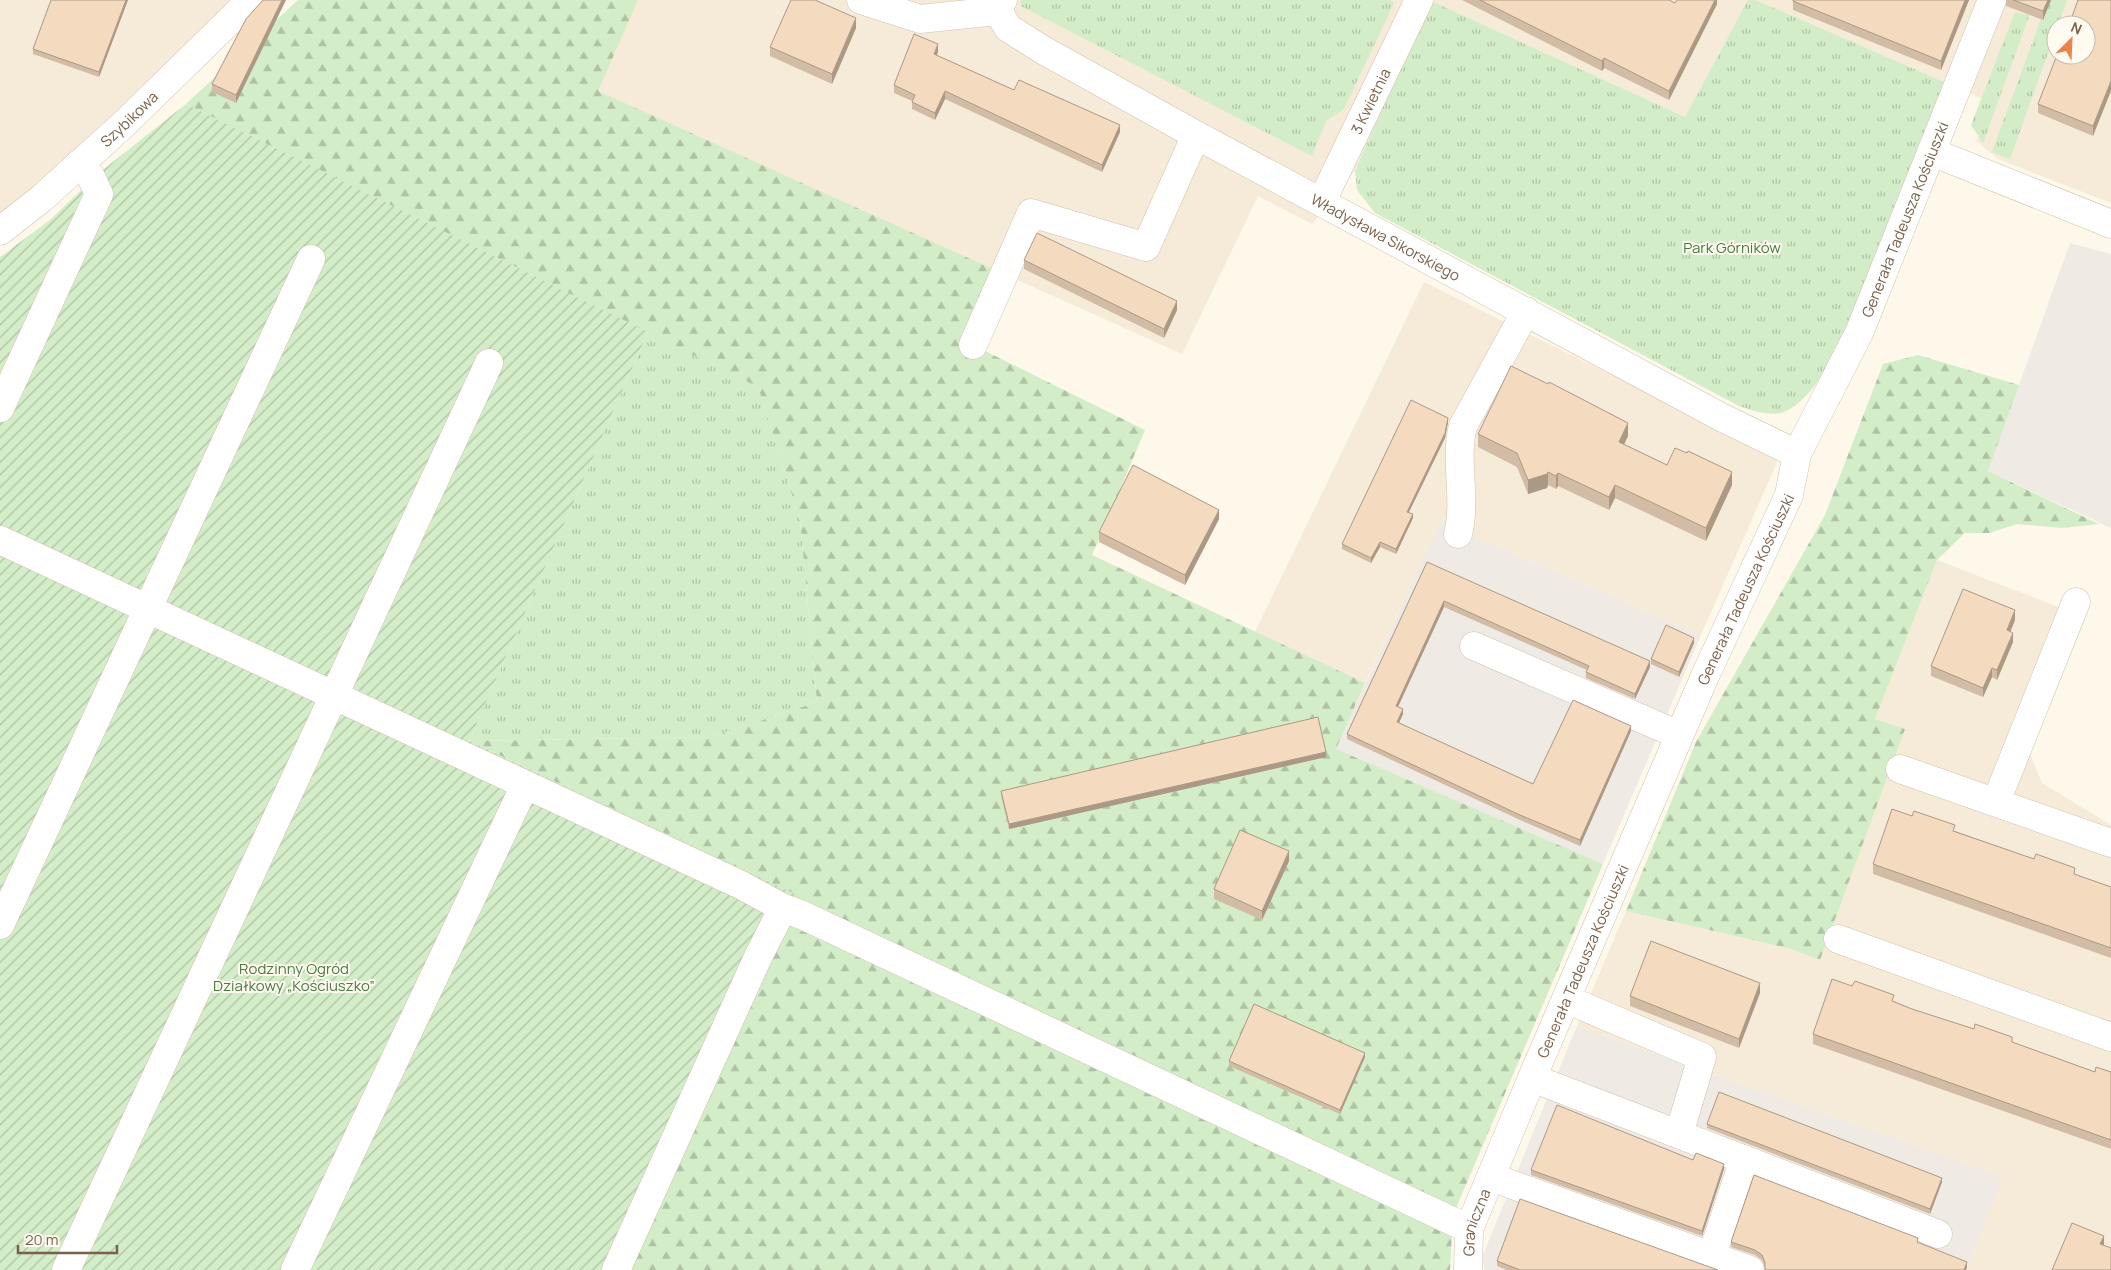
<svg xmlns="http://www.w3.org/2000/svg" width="2111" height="1270" viewBox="0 0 2111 1270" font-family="Manrope,sans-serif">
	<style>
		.residential { fill: #f6ebd8; fill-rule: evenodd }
		.industrial { fill: #efeae3 }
		.grass { fill: url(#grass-tufts) }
		.forest { fill: url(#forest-firs) }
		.garden { fill: url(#garden-furrows) }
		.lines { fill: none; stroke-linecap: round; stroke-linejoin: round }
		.minor-casing { stroke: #d1c1ae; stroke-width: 29 }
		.minor { stroke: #fff; stroke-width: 28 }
		.wall { fill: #d2bca5 }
		.shaded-wall { fill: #ab9986 }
		.building { fill: #f4dbc0; stroke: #ab9986 }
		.labels { text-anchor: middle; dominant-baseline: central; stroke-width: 4; stroke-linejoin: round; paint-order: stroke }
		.street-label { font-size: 15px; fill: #7a614b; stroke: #fffbf1 }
		.park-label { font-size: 15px; fill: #4a7a40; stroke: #fffbf1 }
	</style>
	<defs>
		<pattern id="grass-tufts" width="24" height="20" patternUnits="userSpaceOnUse" patternTransform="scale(1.25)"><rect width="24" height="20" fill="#d2edc7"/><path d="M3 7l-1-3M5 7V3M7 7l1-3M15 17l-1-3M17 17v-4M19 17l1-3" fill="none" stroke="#afc3a4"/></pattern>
		<pattern id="forest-firs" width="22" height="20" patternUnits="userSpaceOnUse" patternTransform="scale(1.25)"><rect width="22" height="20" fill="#d2edc7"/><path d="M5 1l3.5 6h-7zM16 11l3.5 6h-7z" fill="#afc3a4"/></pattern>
		<pattern id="garden-furrows" width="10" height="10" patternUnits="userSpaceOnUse" patternTransform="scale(1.25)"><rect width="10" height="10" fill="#d2edc7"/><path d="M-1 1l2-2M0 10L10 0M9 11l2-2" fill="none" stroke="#afc3a4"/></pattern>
	</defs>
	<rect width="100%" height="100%" fill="#fdf8ea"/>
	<!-- residential -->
	<path class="residential" d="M 0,0 L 251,0 L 0,231 Z
		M 638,0 L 1748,0 L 1685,117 L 1429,0 L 1355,171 L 1312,224 L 1258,196 L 1182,354 L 597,91 Z
		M 1756,0 L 2111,0 L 2111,203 L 1998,159 L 1976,141 L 1990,102 ZM 2056,25 L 2086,25 L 2086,55 L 2056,55 Z
		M 1424,282 L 1779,458 L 1701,635 L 1440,522 L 1365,683 L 1254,634 Z
		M 1937,560 L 2061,608 L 2085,619 L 2030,754 L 2042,783 L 2111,825 L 2111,1270 L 1966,1270 L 2002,1177 L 1577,1026 L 1626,911 L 1788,948 L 1819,960 L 1904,729 L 1875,719 Z"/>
	<!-- industrial -->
	<path class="industrial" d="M 2070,243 L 2111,254 L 2111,528 L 1988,471 Z
		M 1440,522 L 1701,635 L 1603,864 L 1335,749 Z
		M 1577,1026 L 2003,1177 L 1966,1270 L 1485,1270 L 1482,1257 Z"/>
	<!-- grass -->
	<path class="grass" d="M 1021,0 L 1389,0 L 1394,3 L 1344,109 L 1326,121 L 1312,156 L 1021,6 Z
		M 1429,0 L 1685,117 L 1748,0 L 1756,0 L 1951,85 L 1845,334 C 1834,357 1808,407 1780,413 C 1767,416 1751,410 1739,406 L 1375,213 L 1357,190 L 1355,171 Z
		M 2031,0 L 2035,0 L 1983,143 L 1971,125 L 2015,12 L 2025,15 Z
		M 2048,0 L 2067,0 L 2058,25 L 2056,25 L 2056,31 L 2010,159 L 1992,152 Z
		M 648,332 L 758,387 L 800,520 L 817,702 L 712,737 L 469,741 Z"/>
	<!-- forest -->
	<path class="forest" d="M 298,0 L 638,0 L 598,91 L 1004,274 L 973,345 L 1145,430 L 1092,555 L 1365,683 L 1336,749 L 1603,864 L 1453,1215 L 1450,1270 L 625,1270 L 794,894 L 469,741 L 712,737 L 817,702 L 800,520 L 758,387 L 186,104 Z
		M 1918,355 L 2019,385 L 1988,471 L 2099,524 L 2062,528 L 2017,524 L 1989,533 L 1965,533 L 1937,560 L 1875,719 L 1905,729 L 1820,960 L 1788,948 L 1626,911 L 1696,742 L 1825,515 L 1883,364 Z"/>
	<!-- garden -->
	<path class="garden" d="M 186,104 L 648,332 L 469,741 L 795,894 L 625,1270 L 0,1270 L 0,257 L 50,220 L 99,173 Z"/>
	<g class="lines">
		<!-- minor casing -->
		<g class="minor-casing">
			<g id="minor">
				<path d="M 861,0 L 920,19 L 997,11 L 1003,0"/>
				<path id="s1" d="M 992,0 L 1008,28 L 1043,50 L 1196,135 L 1721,417 L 1797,454"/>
				<path d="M 1932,152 L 2111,224"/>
				<path id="s2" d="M 1322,201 L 1419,0"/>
				<path id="s3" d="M 0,231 L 41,199 L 124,124 L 251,0"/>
				<path d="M 973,345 L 1031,213 L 1146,247 L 1196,135"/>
				<path d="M 0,408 L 99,194 L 90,175 L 79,164"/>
				<path d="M 1458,534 C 1467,498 1454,461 1463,426 L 1526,311"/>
				<path d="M 0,540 L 741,885 L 783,908"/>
				<path d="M 1474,646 L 1679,735"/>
				<path d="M 1900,769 L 2111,843"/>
				<path d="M 1996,802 L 2076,602"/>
				<path d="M 0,925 L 311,259"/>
				<path d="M 1838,939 L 2111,1037"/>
				<path d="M 1566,999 L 1702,1057 L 1679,1134"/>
				<path d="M 1532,1078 L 1938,1234"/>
				<path d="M 1491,1177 L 1750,1270"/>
				<path d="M 1712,1255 L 1744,1159"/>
				<path d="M 66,1270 L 489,363"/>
				<path d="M 295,1270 L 525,785"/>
				<path d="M 616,1270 L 758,957 L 783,908 L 802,915 L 1469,1229"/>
				<path id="s4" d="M 1468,1270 L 1469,1229 L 1532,1078 L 1705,676 L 1789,495 L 1797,454 L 1859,333 L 1992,0"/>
			</g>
		</g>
		<!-- minor -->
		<use href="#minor" class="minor"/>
	</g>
	<!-- wall -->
	<path class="wall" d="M 128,0 L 99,77 L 33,54 L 33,49 Z
		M 1462,0 L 1669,0 L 1675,3 L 1717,0 L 1717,4 L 1669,100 L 1604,68 L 1602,71 Z
		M 1969,0 L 1941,70 L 1793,10 L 1793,1 Z
		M 2006,0 L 2051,0 L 2043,20 L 2006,6 Z
		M 2111,0 L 2093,136 L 2038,113 L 2038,104 Z
		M 246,19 L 236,103 L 212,92 L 212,84 Z
		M 856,28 L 832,84 L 770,56 L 770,47 Z
		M 938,52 L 936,56 L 1014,90 L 1120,132 L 1102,172 L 945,99 L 935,120 L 912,109 L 912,101 L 894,93 L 894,85 Z
		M 1024,260 L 1177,310 L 1164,338 L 1024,269 Z
		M 1448,422 L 1445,438 L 1409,512 L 1413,518 L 1396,554 L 1380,547 L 1371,563 L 1342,549 L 1342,544 Z
		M 1478,434 L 1628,436 L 1624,444 L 1667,465 L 1732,485 L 1706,541 L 1615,498 L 1609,510 L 1558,486 L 1556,489 L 1548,485 L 1547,488 L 1528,494 L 1517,467 L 1478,447 Z
		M 1219,519 L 1185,585 L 1099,542 L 1099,532 Z
		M 1427,562 L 1650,667 L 1635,699 L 1586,678 L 1586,672 L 1587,670 L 1444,607 L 1398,707 L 1403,714 L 1399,723 L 1533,784 L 1631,731 L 1580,846 L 1520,820 L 1347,739 L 1347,734 Z
		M 2015,620 L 2010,632 L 2013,642 L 1997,680 L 1992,677 L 1983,697 L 1931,676 L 1931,666 Z
		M 1694,643 L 1679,677 L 1651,664 L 1651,659 Z
		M 1326,757 L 1009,829 L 1001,796 L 1001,791 Z
		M 1955,831 L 2111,887 L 2111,958 L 1873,874 L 1873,864 Z
		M 1289,861 L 1262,920 L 1214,899 L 1214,889 Z
		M 1760,993 L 1739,1048 L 1630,1006 L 1630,996 Z
		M 1894,1001 L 1912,1009 L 2012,1042 L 2095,1072 L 2111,1072 L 2111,1149 L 1813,1044 L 1813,1034 Z
		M 1365,1057 L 1340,1114 L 1229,1066 L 1229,1061 Z
		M 1707,1124 L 1942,1182 L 1930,1214 L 1707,1128 Z
		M 1693,1160 L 1724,1169 L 1702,1236 L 1531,1175 L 1531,1170 Z
		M 1731,1242 L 1918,1243 L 1967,1267 L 1966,1270 L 1765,1270 L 1765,1267 L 1762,1260 L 1755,1255 L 1731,1247 Z
		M 1497,1261 L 1718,1270 L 1507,1270 L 1497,1266 Z"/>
	<!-- shaded-wall -->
	<path class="shaded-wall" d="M 126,0 L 128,0 L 99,77 L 99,72 Z
		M 282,0 L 286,0 L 236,103 L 236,95 Z
		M 1715,0 L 1717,0 L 1717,4 L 1669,100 L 1669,91 Z
		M 1965,0 L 1969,0 L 1941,70 L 1941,61 Z
		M 2048,0 L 2051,0 L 2043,20 L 2043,11 Z
		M 856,18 L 856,28 L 832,84 L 832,74 Z
		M 938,44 L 938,52 L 934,62 L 934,54 Z
		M 1604,58 L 1604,68 L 1602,71 L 1602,61 Z
		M 2111,81 L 2111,91 L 2093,136 L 2093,126 Z
		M 945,91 L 945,99 L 935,120 L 935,113 Z
		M 1120,125 L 1120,132 L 1102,172 L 1102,165 Z
		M 1177,301 L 1177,310 L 1164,338 L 1164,329 Z
		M 1448,418 L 1448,422 L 1445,438 L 1407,516 L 1407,512 Z
		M 1628,423 L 1628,436 L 1619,455 L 1619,442 Z
		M 1548,472 L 1548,485 L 1547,488 L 1528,494 L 1528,480 Z
		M 1732,472 L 1732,485 L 1706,541 L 1706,528 Z
		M 1558,473 L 1558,486 L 1556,489 L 1556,476 Z
		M 1615,485 L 1615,498 L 1609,510 L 1609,497 Z
		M 1219,510 L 1219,519 L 1185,585 L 1185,575 Z
		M 1413,514 L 1413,518 L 1396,554 L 1396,549 Z
		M 1380,542 L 1380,547 L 1371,563 L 1371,558 Z
		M 1444,601 L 1444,607 L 1396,711 L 1396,706 Z
		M 2015,610 L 2015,620 L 2007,640 L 2007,630 Z
		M 2013,633 L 2013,642 L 1997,680 L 1997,670 Z
		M 1694,638 L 1694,643 L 1679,677 L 1679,672 Z
		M 1650,661 L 1650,667 L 1635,699 L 1635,694 Z
		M 1992,668 L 1992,677 L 1983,697 L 1983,688 Z
		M 1403,709 L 1403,714 L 1397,727 L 1397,722 Z
		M 1631,726 L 1631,731 L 1580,846 L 1580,840 Z
		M 1326,752 L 1326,757 L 1009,829 L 1009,824 Z
		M 1289,851 L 1289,861 L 1262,920 L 1262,911 Z
		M 1760,983 L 1760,993 L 1739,1048 L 1739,1039 Z
		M 1365,1053 L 1365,1057 L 1340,1114 L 1340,1110 Z
		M 1724,1164 L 1724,1169 L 1702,1236 L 1702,1231 Z
		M 1942,1178 L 1942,1182 L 1930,1214 L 1930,1209 Z
		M 2104,1236 L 2104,1245 L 2100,1244 Z
		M 1967,1262 L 1967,1267 L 1966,1270 L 1964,1270 Z"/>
	<!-- building -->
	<path class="building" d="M 51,0 L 126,0 L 99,72 L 33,49 Z
		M 263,0 L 282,0 L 236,95 L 212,84 L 246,19 Z
		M 791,0 L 815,0 L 856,18 L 832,74 L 770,47 Z
		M 1480,0 L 1669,0 L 1675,3 L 1677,0 L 1715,0 L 1669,91 L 1604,58 L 1602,61 Z
		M 1793,0 L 1965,0 L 1941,61 L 1793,1 Z
		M 2013,0 L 2048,0 L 2043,11 Z
		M 2078,0 L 2111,0 L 2111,81 L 2093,126 L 2038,104 L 2057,55 L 2086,55 L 2086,25 L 2069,25 Z
		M 914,34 L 938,44 L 934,54 L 1014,90 L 1019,80 L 1120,125 L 1102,165 L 945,91 L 935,113 L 912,102 L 915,95 L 894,85 Z
		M 1037,233 L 1177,301 L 1164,329 L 1024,260 Z
		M 1511,366 L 1548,384 L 1549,382 L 1628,423 L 1619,442 L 1667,465 L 1675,448 L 1687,453 L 1688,451 L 1732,472 L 1706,528 L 1615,485 L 1609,497 L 1558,473 L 1556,476 L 1548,472 L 1547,474 L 1528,480 L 1517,453 L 1478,434 Z
		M 1411,400 L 1448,418 L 1445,433 L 1407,512 L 1413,514 L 1396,549 L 1380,542 L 1371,558 L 1342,544 Z
		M 1133,465 L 1219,510 L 1185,575 L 1099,532 Z
		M 1427,562 L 1650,661 L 1635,694 L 1586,672 L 1589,666 L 1444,601 L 1396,706 L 1403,709 L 1397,722 L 1533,784 L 1573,700 L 1631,726 L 1580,840 L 1520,815 L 1347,734 Z
		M 1963,589 L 2015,610 L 2007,630 L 2013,633 L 1997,670 L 1992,668 L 1983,688 L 1931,666 Z
		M 1666,625 L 1694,638 L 1679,672 L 1651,659 Z
		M 1318,717 L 1326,752 L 1009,824 L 1001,791 Z
		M 1892,809 L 1912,816 L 1914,811 L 1955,825 L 1953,831 L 2034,859 L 2036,854 L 2075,868 L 2074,874 L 2111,887 L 2111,948 L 1873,864 Z
		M 1240,830 L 1289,851 L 1262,911 L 1214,889 Z
		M 1651,941 L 1760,983 L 1739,1039 L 1630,996 Z
		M 1832,979 L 1852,986 L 1855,981 L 1894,995 L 1892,1001 L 1912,1009 L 1974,1029 L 1975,1024 L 2012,1037 L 2012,1042 L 2095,1072 L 2096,1067 L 2111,1072 L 2111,1140 L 1813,1034 Z
		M 1254,1004 L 1365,1053 L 1340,1110 L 1229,1061 Z
		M 1719,1092 L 1942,1178 L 1930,1209 L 1707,1124 Z
		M 1557,1105 L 1693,1160 L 1696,1153 L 1724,1164 L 1702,1231 L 1531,1170 Z
		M 1754,1175 L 1918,1238 L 1917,1242 L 1967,1262 L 1964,1270 L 1765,1270 L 1765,1263 L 1762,1255 L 1755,1250 L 1731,1242 Z
		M 1520,1199 L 1718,1270 L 1520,1270 L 1497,1261 Z
		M 2072,1223 L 2104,1236 L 2100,1244 L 2111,1248 L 2111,1270 L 2052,1270 Z"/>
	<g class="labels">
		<!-- street labels -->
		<g class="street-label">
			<text stroke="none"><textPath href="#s2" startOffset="111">3 Kwietnia</textPath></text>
			<text stroke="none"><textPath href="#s3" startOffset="171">Szybikowa</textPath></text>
			<text stroke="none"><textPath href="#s4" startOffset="1142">Generała Tadeusza Kościuszki</textPath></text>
			<text stroke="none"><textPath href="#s1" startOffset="464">Władysława Sikorskiego</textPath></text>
			<text stroke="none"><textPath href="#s4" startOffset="738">Generała Tadeusza Kościuszki</textPath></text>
			<text stroke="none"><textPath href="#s4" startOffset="332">Generała Tadeusza Kościuszki</textPath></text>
			<text stroke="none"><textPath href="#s4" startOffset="49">Graniczna</textPath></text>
		</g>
		<!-- park labels -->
		<g class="park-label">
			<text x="1732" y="247">Park Górników</text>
			<text x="294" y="968">Rodzinny Ogród<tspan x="294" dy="17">Działkowy „Kościuszko”</tspan></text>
		</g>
	</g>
	<!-- north arrow -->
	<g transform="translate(2071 40) rotate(24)"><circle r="24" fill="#fffbf1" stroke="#cabdaf"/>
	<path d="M0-4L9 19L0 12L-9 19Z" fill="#eb824c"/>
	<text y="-8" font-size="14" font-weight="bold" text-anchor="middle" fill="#7a614b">N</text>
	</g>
	<!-- scale -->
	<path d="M18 1245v8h99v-8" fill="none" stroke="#7a614b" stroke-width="2.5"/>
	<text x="25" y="1245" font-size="15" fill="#7a614b" stroke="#fffbf1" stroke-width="4" paint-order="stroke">20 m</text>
</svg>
